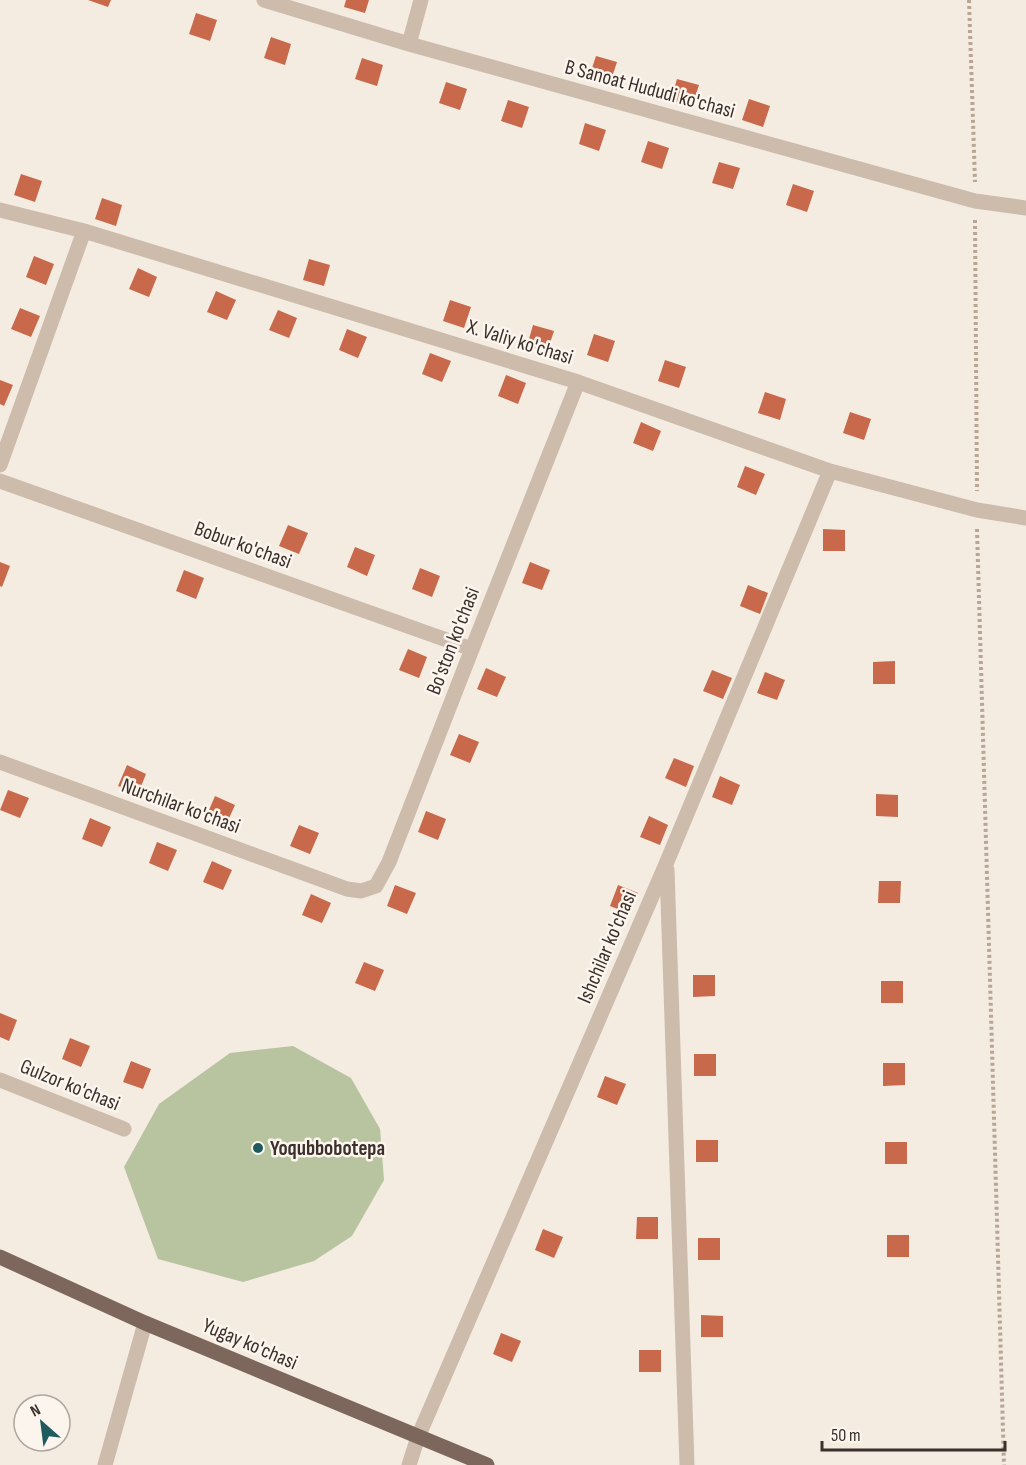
<svg xmlns="http://www.w3.org/2000/svg" width="1026" height="1465" viewBox="0 0 1026 1465" font-family="'Sofia Sans Condensed',sans-serif">
	<style>
		.green { fill: #b8c4a0 }
		.building { fill: #c8694b }
		.lines { fill: none; stroke-linecap: round; stroke-linejoin: round }
		.path { stroke: #b9a596; stroke-width: 4; stroke-dasharray: 3 3; stroke-linecap: butt }
		.minor { stroke: #cdbbac; stroke-width: 15 }
		.major { stroke: #7d675c; stroke-width: 15 }
		.poi-dot { fill: #1f5a5e; stroke: #fbf5ee; stroke-width: 2 }
		.labels { text-anchor: middle; dominant-baseline: central; stroke-width: 5; stroke-linejoin: round; paint-order: stroke }
		.street-label { font-size: 21px; fill: #3b302b; stroke: #fbf5ee }
		.poi-label { font-size: 21px; font-weight: bold; fill: #3b302b; stroke: #fbf5ee; text-anchor: start }
	</style>
	<rect width="100%" height="100%" fill="#f4ebe1"/>
	<!-- green -->
	<path class="green" d="M 293,1046 L 351,1078 L 380,1129 L 384,1180 L 352,1236 L 314,1261 L 243,1282 L 158,1259 L 124,1167 L 159,1104 L 230,1053 Z"/>
	<!-- building -->
	<path class="building" d="M 88,0 L 111,0 L 108,7 Z
		M 346,0 L 369,0 L 365,13 L 344,7 Z
		M 196,13 L 217,20 L 210,41 L 189,34 Z
		M 271,37 L 291,44 L 285,65 L 264,58 Z
		M 596,56 L 617,62 L 610,83 L 589,77 Z
		M 362,58 L 383,65 L 377,86 L 355,79 Z
		M 677,79 L 699,85 L 692,106 L 671,100 Z
		M 446,82 L 467,89 L 460,110 L 439,103 Z
		M 749,99 L 770,106 L 763,127 L 742,120 Z
		M 508,100 L 529,107 L 522,128 L 501,121 Z
		M 585,123 L 606,130 L 599,151 L 579,144 Z
		M 648,141 L 669,148 L 662,169 L 641,162 Z
		M 719,162 L 740,168 L 733,189 L 712,183 Z
		M 21,174 L 42,181 L 35,202 L 14,195 Z
		M 793,184 L 814,191 L 807,212 L 786,205 Z
		M 102,198 L 122,205 L 116,226 L 95,219 Z
		M 34,256 L 54,264 L 46,285 L 26,277 Z
		M 309,259 L 330,265 L 324,286 L 303,280 Z
		M 138,268 L 157,277 L 149,297 L 129,289 Z
		M 216,291 L 236,300 L 227,320 L 207,312 Z
		M 450,300 L 471,307 L 464,328 L 443,321 Z
		M 20,308 L 40,316 L 31,337 L 11,329 Z
		M 278,310 L 297,318 L 289,338 L 269,330 Z
		M 533,325 L 554,331 L 547,352 L 527,346 Z
		M 347,329 L 367,337 L 358,358 L 339,350 Z
		M 594,334 L 615,341 L 608,362 L 587,355 Z
		M 430,353 L 451,361 L 442,382 L 422,374 Z
		M 665,360 L 686,367 L 679,388 L 658,381 Z
		M 506,375 L 526,383 L 518,404 L 498,396 Z
		M 0,380 L 13,385 L 4,406 L 0,404 Z
		M 765,392 L 786,399 L 780,420 L 758,413 Z
		M 850,412 L 871,419 L 864,440 L 843,433 Z
		M 641,422 L 661,431 L 653,451 L 633,443 Z
		M 745,466 L 765,474 L 756,495 L 737,487 Z
		M 288,525 L 308,533 L 299,554 L 279,546 Z
		M 823,529 L 845,530 L 845,551 L 823,551 Z
		M 355,547 L 375,555 L 367,576 L 347,567 Z
		M 0,562 L 10,566 L 2,587 L 0,586 Z
		M 530,562 L 550,570 L 542,590 L 522,583 Z
		M 420,568 L 440,576 L 432,597 L 412,589 Z
		M 184,570 L 204,578 L 196,599 L 176,591 Z
		M 748,585 L 768,593 L 760,614 L 740,606 Z
		M 408,649 L 427,657 L 419,678 L 399,670 Z
		M 895,661 L 895,684 L 873,684 L 873,662 Z
		M 486,668 L 506,677 L 497,697 L 477,689 Z
		M 712,670 L 732,678 L 723,699 L 703,691 Z
		M 765,672 L 785,680 L 777,700 L 757,693 Z
		M 459,734 L 479,742 L 470,763 L 450,755 Z
		M 674,758 L 694,766 L 686,787 L 665,778 Z
		M 127,765 L 146,774 L 138,794 L 118,786 Z
		M 720,776 L 740,785 L 732,805 L 712,797 Z
		M 8,790 L 29,798 L 20,818 L 0,810 Z
		M 876,794 L 898,795 L 898,817 L 876,816 Z
		M 215,796 L 235,805 L 226,825 L 206,817 Z
		M 426,811 L 446,819 L 438,840 L 418,832 Z
		M 649,816 L 668,825 L 660,845 L 640,837 Z
		M 90,818 L 111,827 L 102,847 L 82,839 Z
		M 299,825 L 319,833 L 310,854 L 290,846 Z
		M 157,842 L 177,850 L 168,871 L 149,863 Z
		M 212,861 L 232,870 L 223,890 L 203,882 Z
		M 879,881 L 901,881 L 900,903 L 878,903 Z
		M 395,885 L 416,893 L 407,914 L 387,906 Z
		M 618,885 L 638,893 L 630,914 L 610,906 Z
		M 311,894 L 331,903 L 322,923 L 302,915 Z
		M 364,962 L 384,970 L 375,991 L 355,983 Z
		M 693,975 L 715,975 L 715,996 L 693,997 Z
		M 881,981 L 903,981 L 903,1003 L 881,1003 Z
		M 0,1013 L 17,1020 L 9,1041 L 0,1037 Z
		M 70,1038 L 90,1046 L 81,1067 L 62,1059 Z
		M 694,1054 L 716,1054 L 716,1076 L 694,1076 Z
		M 131,1061 L 151,1069 L 143,1089 L 123,1082 Z
		M 883,1063 L 905,1063 L 905,1085 L 883,1086 Z
		M 605,1076 L 626,1084 L 617,1105 L 597,1097 Z
		M 696,1140 L 718,1140 L 718,1162 L 696,1162 Z
		M 885,1142 L 907,1142 L 907,1164 L 885,1164 Z
		M 637,1217 L 658,1217 L 658,1239 L 636,1239 Z
		M 543,1229 L 563,1237 L 554,1258 L 535,1250 Z
		M 887,1235 L 909,1235 L 909,1257 L 887,1257 Z
		M 698,1238 L 720,1238 L 720,1260 L 698,1260 Z
		M 701,1315 L 723,1316 L 723,1337 L 701,1337 Z
		M 501,1333 L 521,1341 L 512,1362 L 493,1354 Z
		M 639,1350 L 661,1350 L 661,1372 L 639,1372 Z"/>
	<g class="lines">
		<!-- path -->
		<path class="path" d="M 969,0 L 975,182
			M 975,220 L 977,491
			M 977,529 L 1004,1465"/>
		<!-- minor -->
		<path class="minor" d="M 264,0 L 409,44 L 975,201 L 1026,208
			M 409,44 L 421,0
			M 0,210 L 84,231 L 578,382 L 830,471 L 977,510 L 1026,518
			M 0,465 L 84,231
			M 0,481 L 472,649
			M 0,762 L 347,889 L 361,891 L 376,886 L 389,862 L 472,649 L 578,382
			M 667,870 L 687,1465
			M 0,1080 L 124,1129
			M 105,1465 L 145,1323
			M 409,1465 L 418,1437 L 666,864 L 830,471"/>
		<!-- major -->
		<path class="major" d="M 0,1257 L 145,1323 L 487,1465"/>
	</g>
	<!-- markers -->
	<circle class="poi-dot" cx="258" cy="1148" r="6"/>
	<g class="labels">
		<!-- street labels -->
		<g class="street-label">
			<text transform="translate(650 89) rotate(15)">B Sanoat Hududi ko'chasi</text>
			<text transform="translate(520 342) rotate(17)">X. Valiy ko'chasi</text>
			<text transform="translate(243 545) rotate(20)">Bobur ko'chasi</text>
			<text transform="translate(453 641) rotate(-69)">Bo'ston ko'chasi</text>
			<text transform="translate(181 806) rotate(20)">Nurchilar ko'chasi</text>
			<text transform="translate(607 947) rotate(-67)">Ishchilar ko'chasi</text>
			<text transform="translate(70 1085) rotate(22)">Gulzor ko'chasi</text>
			<text transform="translate(250 1344) rotate(23)">Yugay ko'chasi</text>
		</g>
		<!-- poi labels -->
		<g class="poi-label">
			<text x="270" y="1148">Yoqubbobotepa</text>
		</g>
	</g>
	<!-- north arrow -->
	<g transform="translate(42 1423) rotate(332)"><circle r="28" fill="#fbf5ee" stroke="#aea6a0" stroke-width="1.5"/>
	<path d="M0-4.5L10 22L0 15L-10 22Z" fill="#1f5a5e"/>
	<text y="-9" font-size="16" font-weight="bold" text-anchor="middle" fill="#3b302b">N</text>
	</g>
	<!-- scale -->
	<path d="M822 1441v9h183v-9" fill="none" stroke="#3b302b" stroke-width="3"/>
	<text x="831" y="1441" font-size="18" fill="#3b302b" stroke="#fbf5ee" stroke-width="4.5" paint-order="stroke">50 m</text>
</svg>
